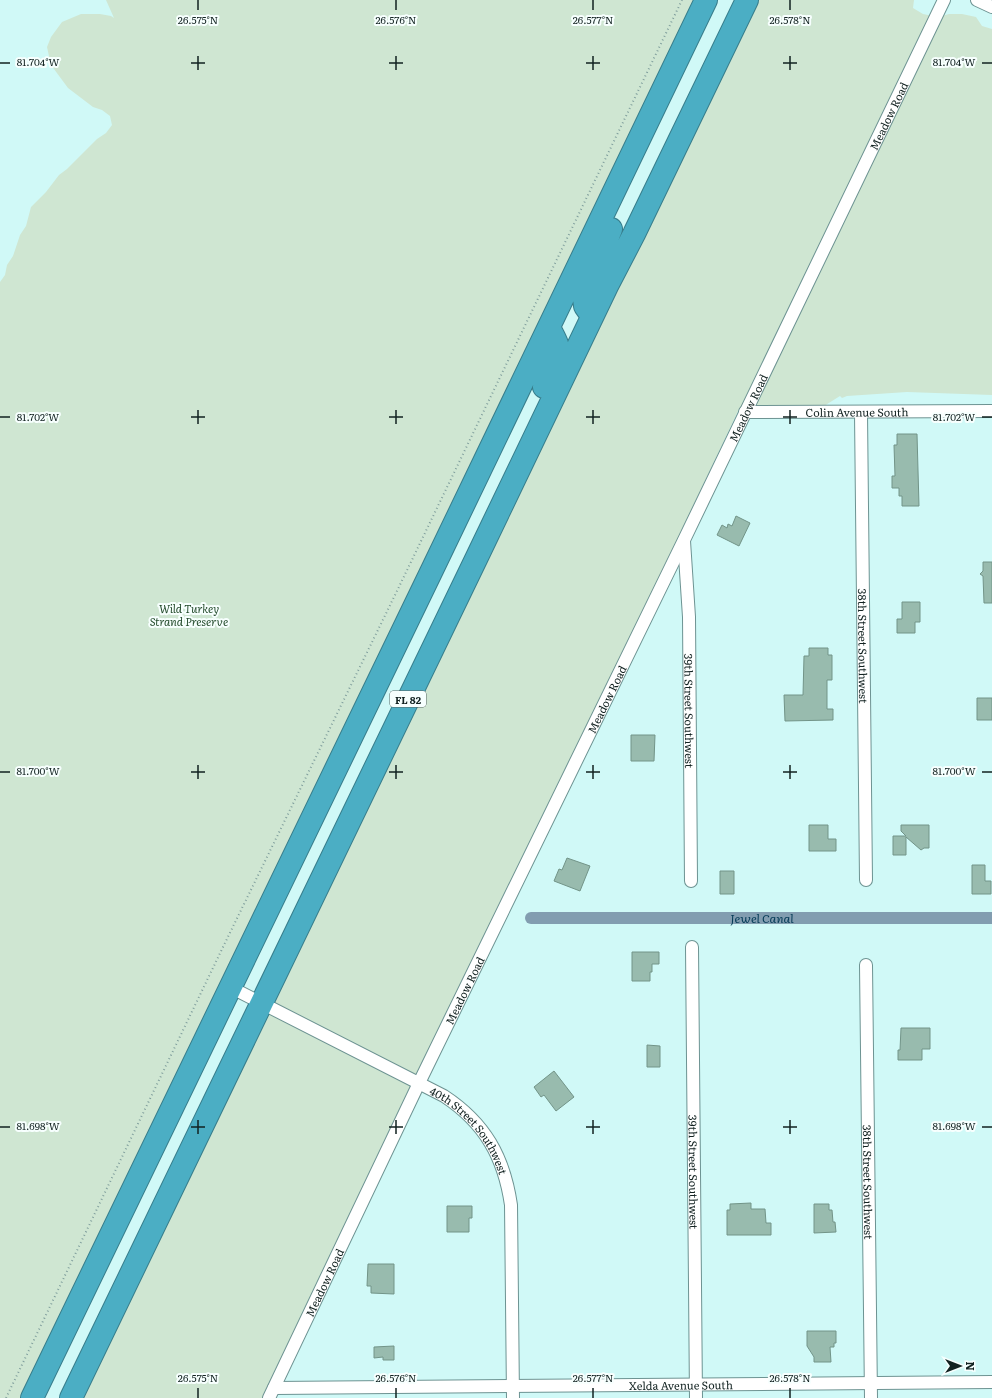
<svg xmlns="http://www.w3.org/2000/svg" width="992" height="1398" viewBox="0 0 992 1398" font-family="Literata,serif">
	<style>
		.green { fill: #cfe6d2 }
		.lines { fill: none; stroke-linecap: round; stroke-linejoin: round }
		.canal { stroke: #829db0; stroke-width: 12 }
		.building { fill: #98bbae; stroke: #729488 }
		.street-casing { stroke: #6d9392; stroke-width: 14 }
		.highway-casing { stroke: #377d8b; stroke-width: 24 }
		.path { stroke: #809f9d; stroke-width: 2; stroke-dasharray: 1 3; stroke-linecap: butt }
		.street { stroke: #fff; stroke-width: 12 }
		.highway { stroke: #4baec4; stroke-width: 22 }
		.ticks { fill: none; stroke: #122221; stroke-width: 1.5 }
		.labels { text-anchor: middle; dominant-baseline: central; stroke-width: 4; stroke-linejoin: round; paint-order: stroke }
		.shield { fill: #f7fffe; stroke: #576463; stroke-width: 1 }
		.shield-label { font-size: 10px; font-weight: bold; fill: #122221 }
		.street-label { font-size: 11px; fill: #122221; stroke: #f7fffe }
		.park-label { font-size: 11px; font-style: italic; fill: #234b2b; stroke: #f7fffe }
		.water-label { font-size: 12px; font-style: italic; fill: #033a56; stroke: #f7fffe }
		.ticks-label { font-size: 10px; text-anchor: middle; fill: #122221; stroke: #f7fffe; stroke-width: 4; stroke-linejoin: round; paint-order: stroke }
	</style>
	<rect width="100%" height="100%" fill="#d0f9f7"/>
	<!-- green -->
	<path class="green" d="M 106,0 L 699,0 L 532,346 L 527,345 L 521,360 L 24,1398 L 0,1398 L 0,282 L 5,275 L 7,265 L 13,256 L 20,235 L 26,226 L 31,207 L 46,192 L 59,175 L 67,169 L 97,139 L 106,133 L 112,125 L 110,116 L 102,110 L 93,107 L 68,88 L 51,65 L 47,47 L 51,37 L 62,22 L 81,14 L 100,14 L 111,16 L 114,18 Z
		M 755,0 L 914,0 L 913,8 L 923,14 L 938,17 L 949,14 L 962,14 L 976,17 L 982,26 L 992,29 L 992,395 L 907,392 L 847,396 L 842,398 L 840,396 L 816,411 L 748,411 L 739,409 L 458,1004 L 275,1398 L 78,1398 Z"/>
	<g class="lines">
		<!-- canal -->
		<path class="canal" id="s1" d="M 531,918 L 992,918"/>
	</g>
	<!-- building -->
	<path class="building" d="M 897,434 L 917,434 L 919,506 L 902,506 L 902,496 L 899,496 L 899,488 L 892,488 L 892,476 L 895,476 L 894,445 L 897,445 Z
		M 736,516 L 750,523 L 739,546 L 717,535 L 722,525 L 727,528 L 728,524 L 732,526 Z
		M 983,562 L 992,562 L 992,603 L 984,603 L 983,576 L 980,574 L 983,571 Z
		M 902,602 L 920,602 L 920,622 L 915,622 L 915,633 L 897,633 L 897,619 L 902,619 Z
		M 809,648 L 828,648 L 828,655 L 832,655 L 832,680 L 827,680 L 827,709 L 833,709 L 833,720 L 785,721 L 784,695 L 803,695 L 804,656 L 809,656 Z
		M 977,698 L 992,698 L 992,720 L 977,720 Z
		M 631,735 L 655,735 L 654,761 L 631,761 Z
		M 809,825 L 828,825 L 828,839 L 836,839 L 836,851 L 809,851 Z
		M 901,825 L 929,825 L 929,848 L 924,848 L 921,850 L 906,837 L 906,855 L 893,855 L 893,836 L 906,836 L 901,831 Z
		M 567,858 L 590,866 L 580,891 L 554,881 L 559,869 L 562,870 Z
		M 972,865 L 985,865 L 985,881 L 991,881 L 991,894 L 972,894 Z
		M 720,871 L 734,871 L 734,894 L 720,894 Z
		M 632,952 L 659,952 L 659,964 L 652,964 L 652,972 L 650,972 L 650,981 L 632,981 Z
		M 901,1028 L 930,1028 L 930,1049 L 922,1049 L 922,1060 L 898,1060 L 898,1050 L 900,1050 Z
		M 647,1045 L 660,1046 L 660,1067 L 647,1067 Z
		M 554,1071 L 574,1097 L 556,1111 L 544,1095 L 541,1097 L 534,1087 Z
		M 751,1203 L 751,1209 L 765,1209 L 766,1223 L 771,1223 L 771,1235 L 727,1235 L 727,1210 L 730,1210 L 730,1204 Z
		M 814,1204 L 829,1204 L 829,1210 L 832,1210 L 833,1222 L 835,1222 L 836,1232 L 814,1233 Z
		M 447,1206 L 472,1206 L 472,1218 L 469,1218 L 469,1232 L 447,1232 Z
		M 368,1264 L 394,1264 L 394,1294 L 371,1293 L 371,1286 L 367,1286 Z
		M 807,1331 L 836,1331 L 836,1343 L 834,1343 L 834,1347 L 830,1347 L 831,1362 L 814,1362 L 814,1357 L 807,1346 Z
		M 394,1346 L 394,1360 L 383,1360 L 383,1357 L 374,1358 L 374,1347 Z"/>
	<g class="lines">
		<!-- street casing -->
		<g class="street-casing">
			<g id="street">
				<path d="M 977,0 L 992,7"/>
				<path id="s2" d="M 745,412 L 992,411"/>
				<path id="s3" d="M 861,413 L 866,880"/>
				<path id="s4" d="M 684,541 L 689,617 L 691,881"/>
				<path id="s5" d="M 692,947 L 696,1398"/>
				<path id="s6" d="M 866,965 L 871,1398"/>
				<path id="s7" d="M 230,987 L 444,1096 C 485,1123 504,1157 511,1205 L 513,1398"/>
				<path id="s8" d="M 274,1388 L 992,1382"/>
				<path id="s9" d="M 269,1398 L 419,1083 L 684,540 L 944,0"/>
			</g>
		</g>
		<!-- highway casing -->
		<g class="highway-casing">
			<path id="highway" d="M 592,316 L 585,306 L 584,298 L 611,229
				M 544,387 C 548,376 559,356 557,344 C 555,338 551,332 549,327
				M 32,1398 L 433,568 L 706,0
				M 71,1398 L 477,557 L 607,286 L 634,234 L 747,0"/>
		</g>
		<!-- path -->
		<path class="path" d="M 6,1398 L 224,945 L 396,593 L 682,0"/>
		<!-- street -->
		<use href="#street" class="street"/>
		<!-- highway -->
		<use href="#highway" class="highway"/>
	</g>
	<!-- ticks -->
	<path class="ticks" d="M 198,0 L 198,10M 396,0 L 396,10M 593,0 L 593,10M 790,0 L 790,10M 198,56 L 198,70M 396,56 L 396,70M 593,56 L 593,70M 790,56 L 790,70M 0,63 L 10,63M 191,63 L 205,63M 389,63 L 403,63M 586,63 L 600,63M 783,63 L 797,63M 982,63 L 992,63M 198,410 L 198,424M 396,410 L 396,424M 593,410 L 593,424M 790,410 L 790,424M 0,417 L 10,417M 191,417 L 205,417M 389,417 L 403,417M 586,417 L 600,417M 783,417 L 797,417M 982,417 L 992,417M 198,765 L 198,779M 396,765 L 396,779M 593,765 L 593,779M 790,765 L 790,779M 0,772 L 10,772M 191,772 L 205,772M 389,772 L 403,772M 586,772 L 600,772M 783,772 L 797,772M 982,772 L 992,772M 198,1120 L 198,1134M 396,1120 L 396,1134M 593,1120 L 593,1134M 790,1120 L 790,1134M 0,1127 L 10,1127M 191,1127 L 205,1127M 389,1127 L 403,1127M 586,1127 L 600,1127M 783,1127 L 797,1127M 982,1127 L 992,1127M 198,1388 L 198,1398M 396,1388 L 396,1398M 593,1388 L 593,1398M 790,1388 L 790,1398"/>
	<g class="labels">
		<!-- shield labels -->
		<rect class="shield" x="390" y="691" width="36" height="16" rx="3"/>
		<g class="shield-label">
			<text x="408" y="699">FL 82</text>
		</g>
		<!-- street labels -->
		<g class="street-label">
			<text stroke="none"><textPath href="#s9" startOffset="1424">Meadow Road</textPath></text>
			<text stroke="none"><textPath href="#s9" startOffset="1100">Meadow Road</textPath></text>
			<text stroke="none"><textPath href="#s2" startOffset="112">Colin Avenue South</textPath></text>
			<text stroke="none"><textPath href="#s3" startOffset="233">38th Street Southwest</textPath></text>
			<text stroke="none"><textPath href="#s9" startOffset="776">Meadow Road</textPath></text>
			<text stroke="none"><textPath href="#s4" startOffset="170">39th Street Southwest</textPath></text>
			<text stroke="none"><textPath href="#s9" startOffset="452">Meadow Road</textPath></text>
			<text stroke="none"><textPath href="#s7" startOffset="283">40th Street Southwest</textPath></text>
			<text stroke="none"><textPath href="#s5" startOffset="225">39th Street Southwest</textPath></text>
			<text stroke="none"><textPath href="#s6" startOffset="217">38th Street Southwest</textPath></text>
			<text stroke="none"><textPath href="#s9" startOffset="128">Meadow Road</textPath></text>
			<text stroke="none"><textPath href="#s8" startOffset="407">Xelda Avenue South</textPath></text>
		</g>
		<!-- park labels -->
		<g class="park-label">
			<text x="189" y="608">Wild Turkey<tspan x="189" dy="13">Strand Preserve</tspan></text>
		</g>
		<!-- water labels -->
		<g class="water-label">
			<text stroke="none"><textPath href="#s1" startOffset="231">Jewel Canal</textPath></text>
		</g>
	</g>
	<g class="ticks-label">
		<text x="198" y="24">26.575°N</text>
		<text x="396" y="24">26.576°N</text>
		<text x="593" y="24">26.577°N</text>
		<text x="790" y="24">26.578°N</text>
		<text x="38" y="66">81.704°W</text>
		<text x="954" y="66">81.704°W</text>
		<text x="954" y="421">81.702°W</text>
		<text x="38" y="421">81.702°W</text>
		<text x="954" y="775">81.700°W</text>
		<text x="38" y="775">81.700°W</text>
		<text x="954" y="1130">81.698°W</text>
		<text x="38" y="1130">81.698°W</text>
		<text x="198" y="1382">26.575°N</text>
		<text x="396" y="1382">26.576°N</text>
		<text x="593" y="1382">26.577°N</text>
		<text x="790" y="1382">26.578°N</text>
	</g>
	<!-- north arrow -->
	<g transform="translate(960 1366) rotate(90)" stroke="#f7fffe" stroke-width="3" paint-order="stroke">
	<path d="M0-3L7 15L0 10L-7 15Z" fill="#122221"/>
	<text y="-6" font-size="11" font-weight="bold" text-anchor="middle" fill="#122221">N</text>
	</g>
</svg>
